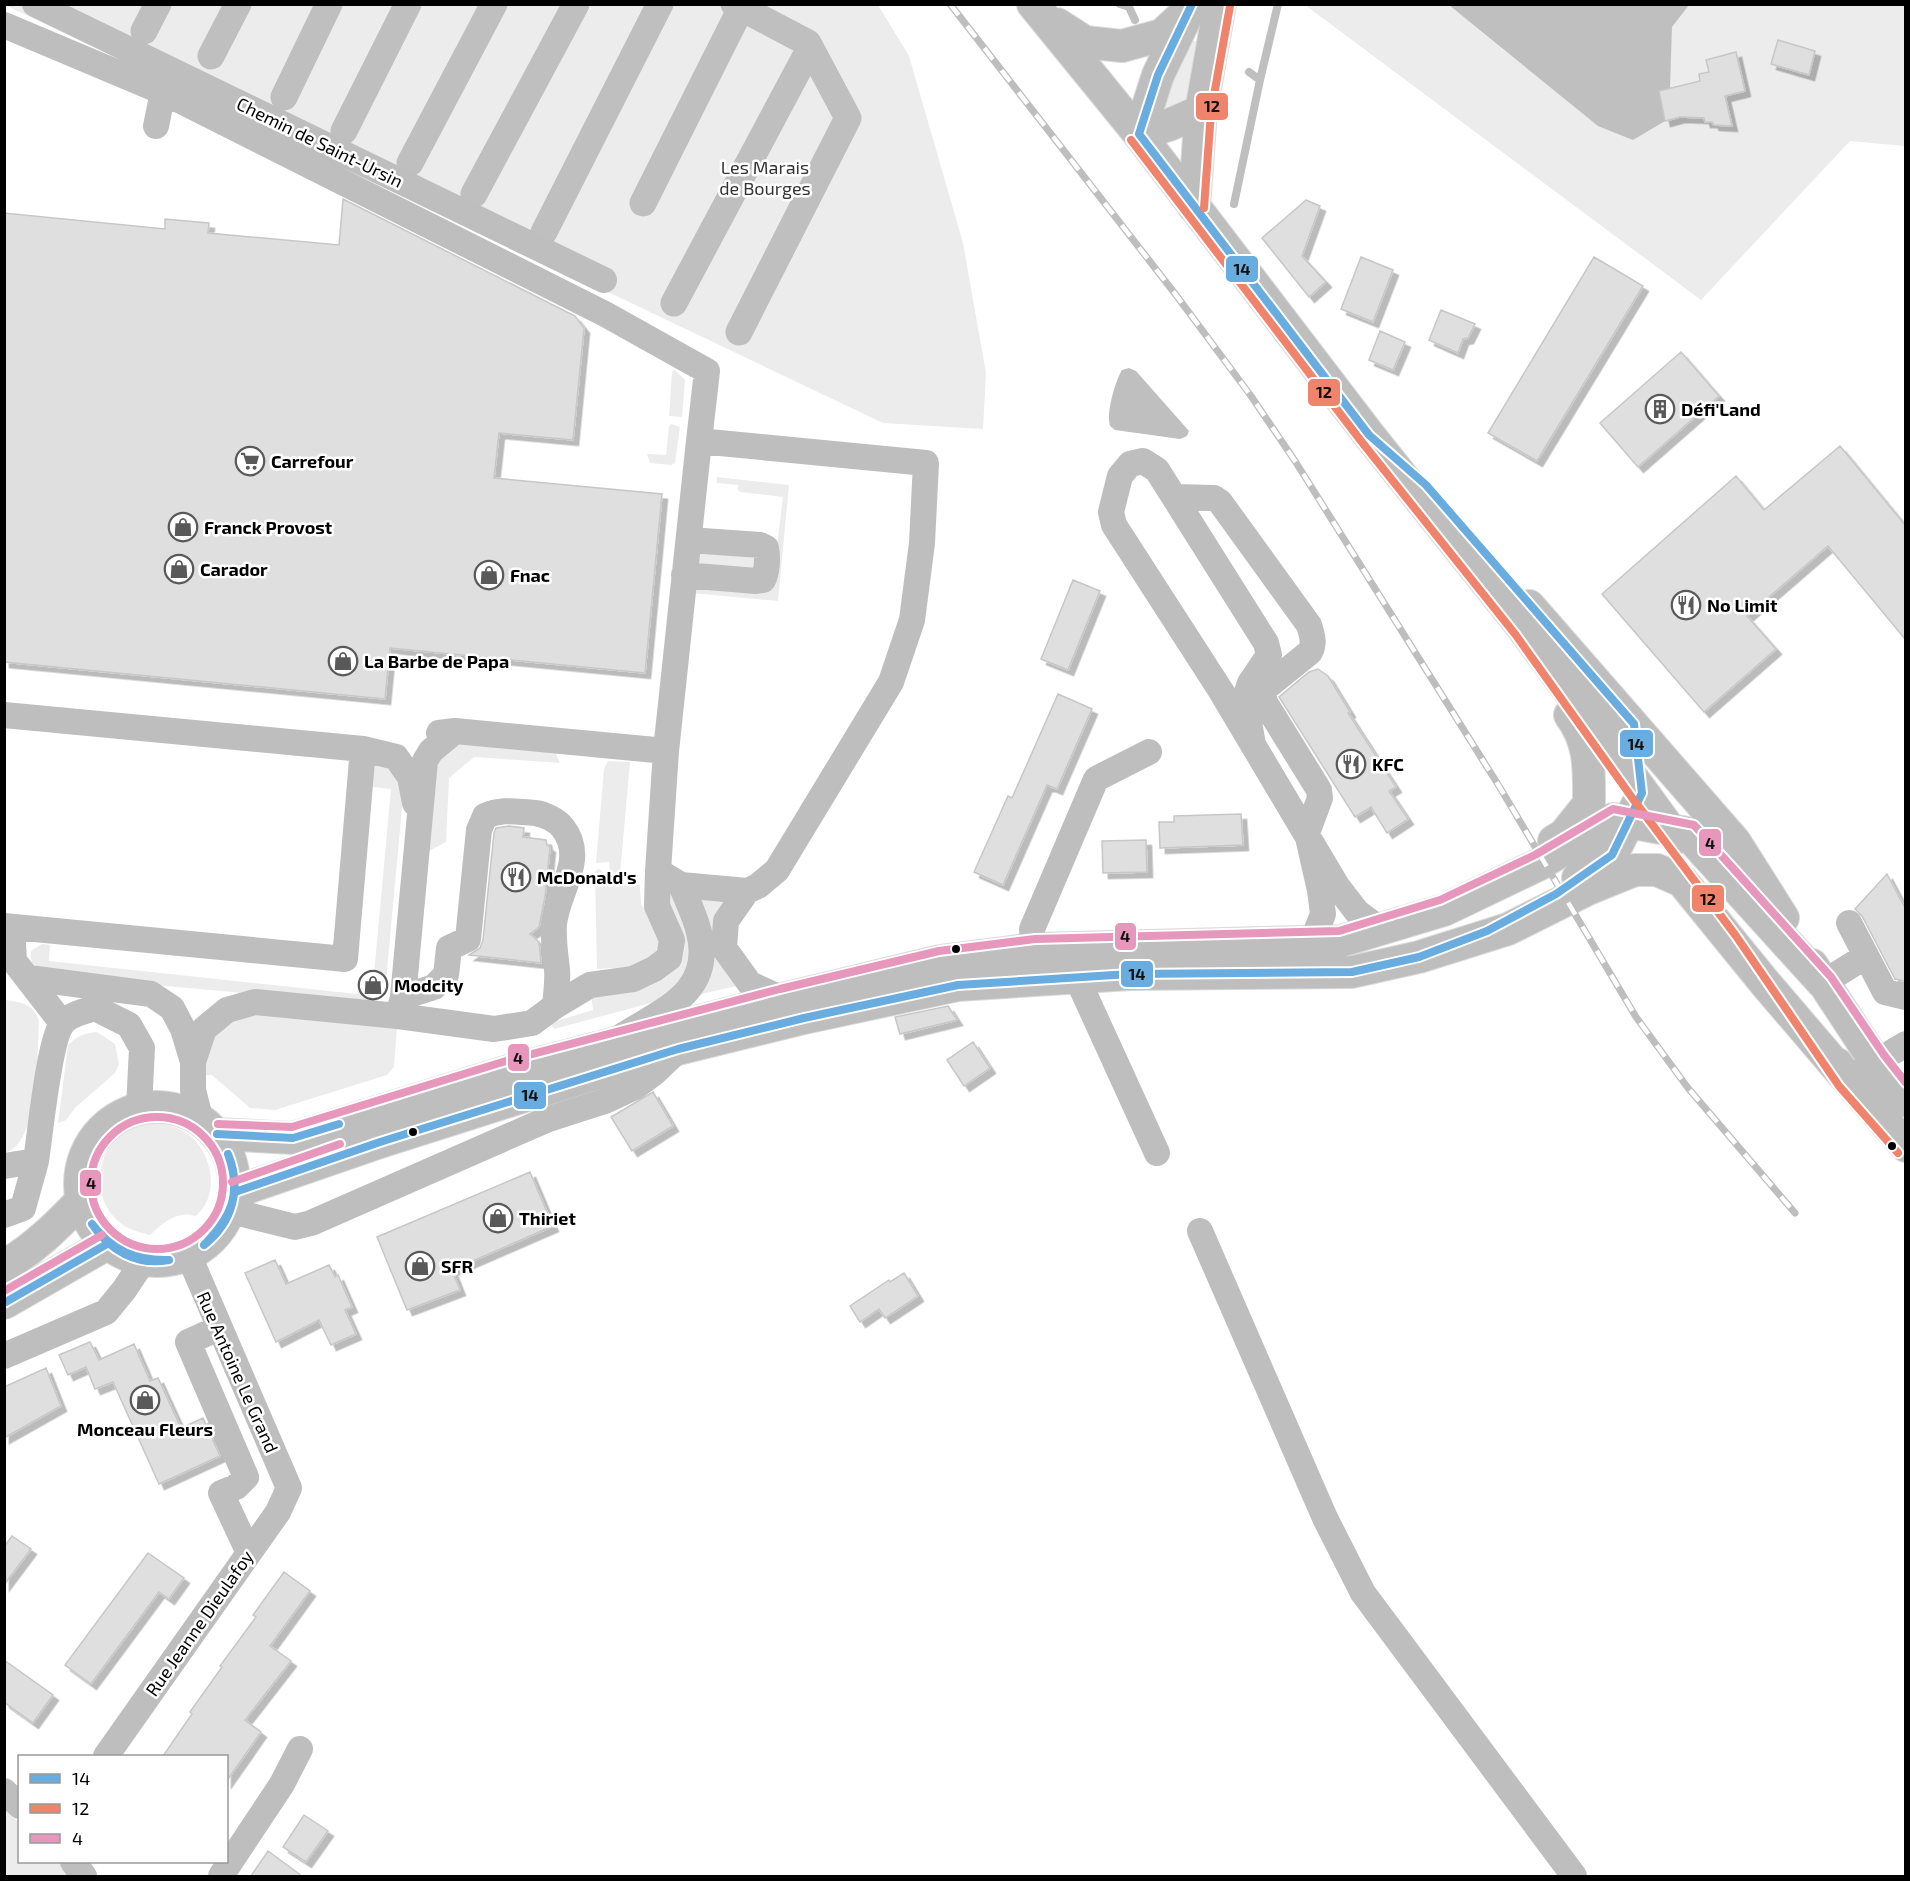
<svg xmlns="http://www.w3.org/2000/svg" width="1910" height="1881" viewBox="0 0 1910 1881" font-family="'Exo 2',sans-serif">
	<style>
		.green { fill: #ececec }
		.water { fill: #bfbfbf }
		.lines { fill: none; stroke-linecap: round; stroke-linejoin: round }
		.stream { stroke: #bfbfbf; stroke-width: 8 }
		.canal { stroke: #bfbfbf; stroke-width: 27 }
		.building { fill: #dfdfdf; stroke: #c7c7c7; stroke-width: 1.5; filter: url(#shadow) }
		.major-casing { stroke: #dbdbdb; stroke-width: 34 }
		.minor { stroke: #bebebe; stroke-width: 26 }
		.major { stroke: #bebebe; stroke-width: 32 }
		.rail-casing { stroke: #bebebe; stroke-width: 7 }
		.rail { stroke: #fff; stroke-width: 4.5; stroke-dasharray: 14; stroke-linecap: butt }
		.bus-1-casing { stroke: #fff; stroke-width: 12 }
		.bus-2-casing { stroke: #fff; stroke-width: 12 }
		.bus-3-casing { stroke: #fff; stroke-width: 12 }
		.bus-1 { stroke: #69acdf; stroke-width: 8 }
		.bus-2 { stroke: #f0836c; stroke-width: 8 }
		.bus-3 { stroke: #e797bb; stroke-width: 8 }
		.bus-dot { fill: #000; stroke: #fff; stroke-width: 2 }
		.labels { text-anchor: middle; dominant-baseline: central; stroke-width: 5; stroke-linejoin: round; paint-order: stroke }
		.street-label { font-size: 18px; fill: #000; stroke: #fff }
		.park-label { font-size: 18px; fill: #333; stroke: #fff }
		.poi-label { font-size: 18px; font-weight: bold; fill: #000; stroke: #fff; text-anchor: start }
		.line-badge { stroke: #fff; stroke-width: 2 }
		.pale-badge-label { font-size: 16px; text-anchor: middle; font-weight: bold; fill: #111 }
	</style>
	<defs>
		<filter id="shadow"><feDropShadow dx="5.5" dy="5.5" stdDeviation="0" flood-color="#0004"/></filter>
	</defs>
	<rect width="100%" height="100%" fill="#fff"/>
	<!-- green -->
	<path class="green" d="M 5,5 L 878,5 L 909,56 L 963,243 L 986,373 L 983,429 L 883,423 Z
		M 1305,5 L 1905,5 L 1905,146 L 1850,141 L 1701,300 Z
		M 1192,41 L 1199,41 L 1187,101 L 1168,111 L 1159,103 L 1161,96 Z
		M 675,370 L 685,380 L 682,417 L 669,416 L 672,372 Z
		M 671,424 L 680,427 L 675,463 L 671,465 L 650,463 L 647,454 L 666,455 L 669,426 Z
		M 717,477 L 789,485 L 778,601 L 691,593 L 691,587 L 772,587 L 783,497 L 740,492 L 738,490 L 738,485 L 717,483 Z
		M 702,553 L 757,558 L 760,569 L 695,570 L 698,555 Z
		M 451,743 L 555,752 L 560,763 L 474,757 L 449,778 L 446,842 L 429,851 L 432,764 Z
		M 374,760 L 394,764 L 403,797 L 386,981 L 373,985 L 391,789 L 373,787 Z
		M 608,761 L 630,762 L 620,874 L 610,877 L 609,862 L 596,863 L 604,769 Z
		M 598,869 L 601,870 L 607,884 L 640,885 L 641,904 L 659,930 L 660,951 L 644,966 L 597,969 L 595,872 Z
		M 672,893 L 678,896 L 695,963 L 669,998 L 554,1029 L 550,1023 L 593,1010 L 591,994 L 668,970 L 665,894 Z
		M 698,898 L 729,900 L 720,919 L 745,984 L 697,995 Z
		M 42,944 L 50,945 L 49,961 L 357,994 L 358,990 L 383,991 L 379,999 L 371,1005 L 48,975 C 36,970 29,964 31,951 Z
		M 6,1000 C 23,1003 33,1003 39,1021 C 37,1052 40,1143 5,1153 Z
		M 258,1013 L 397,1025 L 394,1067 L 387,1075 L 275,1110 L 250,1108 L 212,1075 L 204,1075 L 204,1061 L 212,1036 L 239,1016 Z
		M 97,1032 L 115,1044 L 119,1064 L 115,1073 L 76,1107 L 66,1120 L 58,1123 L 68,1045 C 77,1036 84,1033 97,1032 Z
		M 152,1123 C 165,1124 177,1126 188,1134 C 212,1152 221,1194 196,1216 C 178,1210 163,1222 150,1235 C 138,1232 126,1229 117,1220 C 93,1198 95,1158 118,1137 C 128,1128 140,1126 152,1123 Z
		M 4,1808 L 19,1823 L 20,1862 L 59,1862 L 76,1876 L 5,1876 Z"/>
	<!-- water -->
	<path class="water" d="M 1449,5 L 1689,5 L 1672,27 L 1670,88 L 1659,91 L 1665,121 L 1633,140 L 1598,126 Z
		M 1129,368 L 1136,371 L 1189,431 L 1187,436 L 1180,439 L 1115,430 L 1110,426 C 1106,413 1115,382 1122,370 Z"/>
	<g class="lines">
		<!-- stream -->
		<path class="stream" d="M 1120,4 L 1129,7 L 1135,20
			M 1249,72 L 1260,80 L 1278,4
			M 1234,204 L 1260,80"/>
		<!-- canal -->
		<path class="canal" d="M 734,4 L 808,43 L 848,118 L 739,332
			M 144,31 L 158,4
			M 211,56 L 238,4
			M 284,97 L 329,4
			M 344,131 L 408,4
			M 410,163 L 494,4
			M 474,194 L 576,4
			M 643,203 L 741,8
			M 544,232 L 660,4
			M 674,303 L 810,48"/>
	</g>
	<!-- building -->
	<path class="building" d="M 1778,40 L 1815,51 L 1809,75 L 1771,64 Z
		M 1736,52 L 1745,91 L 1725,96 L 1732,126 L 1714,125 L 1712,122 L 1705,122 L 1704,118 L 1680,117 L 1665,121 L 1659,91 L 1700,81 L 1699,74 L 1709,72 L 1706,60 Z
		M 343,199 L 575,316 L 584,328 L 573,440 L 499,433 L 494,478 L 662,494 L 645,673 L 390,648 L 385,699 L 4,662 L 4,213 L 165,229 L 165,219 L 209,223 L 208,233 L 339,245 Z
		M 1306,200 L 1320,206 L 1302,256 L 1326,282 L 1309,297 L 1262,238 Z
		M 1361,257 L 1393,270 L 1373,322 L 1341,309 Z
		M 1594,257 L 1643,286 L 1537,461 L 1488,433 Z
		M 1441,310 L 1475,324 L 1468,338 L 1463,339 L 1458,353 L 1429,340 Z
		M 1380,331 L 1405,342 L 1393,370 L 1369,360 Z
		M 1681,352 L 1719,396 L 1638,467 L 1600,423 Z
		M 1840,446 L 1905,525 L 1905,639 L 1828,546 L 1747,616 L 1776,649 L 1704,712 L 1602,594 L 1736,476 L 1764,510 Z
		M 1073,580 L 1100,591 L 1068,670 L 1041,659 Z
		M 1318,669 L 1328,676 L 1350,712 L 1348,713 L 1396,787 L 1389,791 L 1408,819 L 1387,833 L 1371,807 L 1355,817 L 1279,697 L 1309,672 Z
		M 1058,694 L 1092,709 L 1057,789 L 1047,785 L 1003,885 L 974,872 L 1008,796 L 1012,798 Z
		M 1241,814 L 1243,845 L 1160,848 L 1159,822 L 1174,822 L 1174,816 Z
		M 509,826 L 524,828 L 523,837 L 546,840 L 547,845 L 550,847 L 545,897 L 539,927 L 530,934 L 539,942 L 541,963 L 469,955 L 480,948 L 483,940 L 494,833 L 496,828 Z
		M 1146,840 L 1147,872 L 1103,873 L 1102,841 Z
		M 1887,874 L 1905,908 L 1905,981 L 1895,979 L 1862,916 L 1855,909 Z
		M 948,1006 L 957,1020 L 900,1034 L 895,1017 Z
		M 973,1042 L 990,1068 L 964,1086 L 947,1060 Z
		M 653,1092 L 673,1126 L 632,1151 L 611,1117 Z
		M 530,1172 L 553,1226 L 452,1270 L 460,1290 L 407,1310 L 377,1237 Z
		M 275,1260 L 286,1284 L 329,1265 L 335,1277 L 338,1275 L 352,1307 L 345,1310 L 356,1334 L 331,1345 L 319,1320 L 276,1342 L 245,1273 Z
		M 904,1273 L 918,1296 L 885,1318 L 879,1309 L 860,1322 L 850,1306 L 889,1280 L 890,1282 Z
		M 90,1342 L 99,1360 L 134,1344 L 150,1381 L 158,1378 L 181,1428 L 203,1418 L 220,1456 L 159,1484 L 113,1382 L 95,1389 L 86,1367 L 68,1375 L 59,1355 Z
		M 46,1368 L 61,1406 L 4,1438 L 4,1387 Z
		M 12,1536 L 31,1549 L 4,1585 L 4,1547 Z
		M 148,1553 L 184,1578 L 169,1599 L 159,1592 L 91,1684 L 65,1665 Z
		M 284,1572 L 310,1591 L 270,1646 L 291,1661 L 245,1720 L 261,1732 L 226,1782 L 226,1756 L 163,1756 L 192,1714 L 190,1712 L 222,1667 L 220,1666 L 256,1617 L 253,1615 Z
		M 4,1660 L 53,1695 L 33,1723 L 4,1702 Z
		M 304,1815 L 328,1831 L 306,1862 L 283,1847 Z
		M 268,1851 L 302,1876 L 251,1876 Z"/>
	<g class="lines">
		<!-- major casing -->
		<g class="major-casing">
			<path id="major" d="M 1033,4 L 1139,134 L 1369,435 L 1523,628 L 1676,838
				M 1057,24 L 1085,42 L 1122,46 L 1162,35 L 1189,10
				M 1139,134 L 1158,75 L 1185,19
				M 1139,134 L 1169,125 L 1201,111
				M 1194,207 L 1201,111 L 1220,4
				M 1529,606 L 1735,842 L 1783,918
				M 1554,841 L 1564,835 L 1589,804 C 1589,771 1591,743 1570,715
				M 1578,878 L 1612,855 L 1637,805
				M 1812,965 L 1875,1061 L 1906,1101
				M 1837,1064 L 1848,1080 L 1906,1146
				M80 1184a77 77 0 1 1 154 0a77 77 0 1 1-154 0Z
				M 217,1134 L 293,1138 L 509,1071 L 783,999 L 940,961 L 1035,949 L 1341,941 L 1444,910 L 1540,864 L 1613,819 L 1687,833 L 1823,983
				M 235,1192 L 380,1142 L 588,1076 L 678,1049 L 804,1018 L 958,985 L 1130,974 L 1352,972 L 1419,957 L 1508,929 L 1588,889 L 1635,870 L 1657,870 L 1682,881 L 1765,983 L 1848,1080
				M 4,1266 C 34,1249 58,1225 81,1201
				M 4,1303 L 107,1244"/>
		</g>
		<!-- minor -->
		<path class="minor" d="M 35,4 L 604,280
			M 4,25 L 163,92 L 156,126
			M 163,92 L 605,314 L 707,371 L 699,441 L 926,463 L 922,543 L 912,620 L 891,682 L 777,870 L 758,886 L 747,891 L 681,885 L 658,871
			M 1174,497 L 1214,498 L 1220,502 L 1309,625 C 1312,635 1315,643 1310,652 L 1264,689 L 1264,701 L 1319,790 L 1320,798 L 1307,833 L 1320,890 L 1323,914 L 1312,942
			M 684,575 L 756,581 L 763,580 C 767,572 768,558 766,548 L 760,545 L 689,540
			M 4,715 L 363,749 L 396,757 L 410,777 L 415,803
			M 439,733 L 455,731 L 666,751
			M 1253,745 L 1245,698 L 1250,683 L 1269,655 L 1266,643 L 1157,470 L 1143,461 L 1130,464 L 1120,476 L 1111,512 L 1114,525 L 1221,691 L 1337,886 L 1357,912 L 1380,929
			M 747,891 L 726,921 L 724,948 L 750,984 L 783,999
			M 1849,923 L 1885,992 L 1906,997
			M 4,926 L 345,959 L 363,749
			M 12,927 L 14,961 L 62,1023
			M 1035,967 L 1032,929 L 1096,779 L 1149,752
			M 29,978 L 151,994 L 172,1008 L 183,1029 L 193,1062
			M 1077,978 L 1157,1153
			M 1823,983 L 1866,956
			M 555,1006 L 590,985 L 633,979 L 654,969 L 669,958 L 672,940 L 657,906 L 658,871 L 666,751 L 699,441
			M 398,1016 L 494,1029 L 532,1023 L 555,1006 C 556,994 558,982 557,969 C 555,953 553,940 554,924 C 557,892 587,859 563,828 C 557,820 544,814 535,813 C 516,812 503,808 485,816 L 479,830 L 468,939 L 449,948 L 446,975 L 434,987 L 403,997
			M 622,1036 C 664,1009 714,992 699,932 C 695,916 687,900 681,885
			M 1861,1071 L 1906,1044
			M 200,1118 L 193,1090 L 193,1062 L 204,1029 L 227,1010 L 255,1002 L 398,1016 L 403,997 L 425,761 L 431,751 L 455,731
			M 4,1166 L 36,1161 C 40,1135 49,1041 62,1024 C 68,1015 85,1011 95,1008 L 129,1025 L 142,1048 L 139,1108
			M 231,1211 L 295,1227 L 311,1223 L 546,1120 L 605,1101 L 635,1087 L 654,1073 L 678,1050
			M 4,1215 L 23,1208 L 36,1161
			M 1200,1231 L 1325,1518 L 1363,1593 L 1574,1876
			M 219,1328 L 188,1342 L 246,1477 L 236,1487 L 221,1493 L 249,1553
			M 4,1356 L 106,1312 L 124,1290 L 144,1260
			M 106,1756 L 278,1512 L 289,1488 L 189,1256
			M 4,1791 L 20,1806
			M 73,1862 L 84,1876
			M 221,1876 L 282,1784 L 300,1749"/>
		<!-- major -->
		<use href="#major" class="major"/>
		<!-- rail casing -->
		<g class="rail-casing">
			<path id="rail" d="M 950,4 L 1176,295 L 1251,396 L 1295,461 L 1499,786 L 1636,1017 L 1688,1088 L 1795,1213"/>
		</g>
		<!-- rail -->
		<use href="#rail" class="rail"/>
		<!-- bus-1 casing -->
		<g class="bus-1-casing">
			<path id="bus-1" d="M 217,1134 L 293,1138 L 339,1124
				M 235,1192 L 380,1142 L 678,1049 L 804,1018 L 958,985 L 1130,974 L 1352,972 L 1419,957 L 1487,931 L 1556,894 L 1612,855 L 1642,793 L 1634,724 L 1426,485 L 1369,435 L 1139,134 L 1158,75 L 1192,4
				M 92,1224 C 112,1251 136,1261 169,1260
				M 92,1224 C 110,1251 137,1266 169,1260
				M 204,1245 C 232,1216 242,1194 228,1154
				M 204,1245 C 233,1222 242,1188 228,1154
				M 4,1303 L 107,1244"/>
		</g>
		<!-- bus-2 casing -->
		<g class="bus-2-casing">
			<path id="bus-2" d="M 1131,140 L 1361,441 L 1515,634 L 1633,799 L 1736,936 L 1839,1086 L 1898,1153
				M 1204,208 L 1211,112 L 1230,6"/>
		</g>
		<!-- bus-3 casing -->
		<g class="bus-3-casing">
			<path id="bus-3" d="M91 1183a66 66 0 1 1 132 0a66 66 0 1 1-132 0Z
				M 218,1124 L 292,1127 L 506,1061 L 780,989 L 939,951 L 1035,939 L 1339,931 L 1440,900 L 1535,855 L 1613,809 L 1694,825 L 1831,977 L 1884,1055 L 1906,1083
				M 232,1182 L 340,1144
				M 4,1291 L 102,1235"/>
		</g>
		<!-- bus-1 -->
		<use href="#bus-1" class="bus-1"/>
		<!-- bus-2 -->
		<use href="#bus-2" class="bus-2"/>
		<!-- bus-3 -->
		<use href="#bus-3" class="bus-3"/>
	</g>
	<!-- icons -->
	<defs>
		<g id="building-ring" transform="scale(1.5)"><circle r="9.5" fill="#fff" stroke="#595959" stroke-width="1.5"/><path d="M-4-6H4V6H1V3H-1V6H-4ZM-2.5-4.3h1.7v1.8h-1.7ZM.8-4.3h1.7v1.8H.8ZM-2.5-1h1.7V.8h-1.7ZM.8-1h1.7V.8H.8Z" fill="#595959"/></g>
		<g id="supermarket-ring" transform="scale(1.5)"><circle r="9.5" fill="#fff" stroke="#595959" stroke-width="1.5"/><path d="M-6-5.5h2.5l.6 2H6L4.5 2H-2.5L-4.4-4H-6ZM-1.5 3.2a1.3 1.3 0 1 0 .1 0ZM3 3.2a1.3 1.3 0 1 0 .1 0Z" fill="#595959"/></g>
		<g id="shop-ring" transform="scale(1.5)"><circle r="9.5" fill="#fff" stroke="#595959" stroke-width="1.5"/><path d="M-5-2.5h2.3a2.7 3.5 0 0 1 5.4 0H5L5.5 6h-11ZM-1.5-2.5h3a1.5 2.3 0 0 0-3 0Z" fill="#595959"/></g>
		<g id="restaurant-ring" transform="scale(1.5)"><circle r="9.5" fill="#fff" stroke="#595959" stroke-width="1.5"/><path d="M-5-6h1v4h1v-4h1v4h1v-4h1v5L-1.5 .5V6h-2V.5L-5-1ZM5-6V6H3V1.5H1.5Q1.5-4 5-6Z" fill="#595959"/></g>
	</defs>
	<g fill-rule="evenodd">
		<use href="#building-ring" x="1660" y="409"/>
		<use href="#supermarket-ring" x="250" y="461"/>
		<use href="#shop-ring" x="183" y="527"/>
		<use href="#shop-ring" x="179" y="569"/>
		<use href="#shop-ring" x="489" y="575"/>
		<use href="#restaurant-ring" x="1686" y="605"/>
		<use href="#shop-ring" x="343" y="661"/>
		<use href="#restaurant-ring" x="1351" y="764"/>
		<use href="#restaurant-ring" x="516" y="877"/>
		<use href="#shop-ring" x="373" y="985"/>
		<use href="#shop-ring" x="498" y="1218"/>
		<use href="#shop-ring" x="420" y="1266"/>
		<use href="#shop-ring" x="145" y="1400"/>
	</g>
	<!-- markers -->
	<g class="bus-dot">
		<circle cx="956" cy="949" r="5"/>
		<circle cx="413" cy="1132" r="5"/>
		<circle cx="1892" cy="1146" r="5"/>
	</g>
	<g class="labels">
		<!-- street labels -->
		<g class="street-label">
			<text transform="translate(320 142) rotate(26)">Chemin de Saint-Ursin</text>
			<text transform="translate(238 1372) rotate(66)">Rue Antoine Le Grand</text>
			<text transform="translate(199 1623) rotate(-55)">Rue Jeanne Dieulafoy</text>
		</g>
		<!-- park labels -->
		<g class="park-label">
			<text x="765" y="167">Les Marais<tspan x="765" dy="21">de Bourges</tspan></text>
		</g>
		<!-- poi labels -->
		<g class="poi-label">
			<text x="1681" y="409">Défi'Land</text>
			<text x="271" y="461">Carrefour</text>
			<text x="204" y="527">Franck Provost</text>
			<text x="200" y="569">Carador</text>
			<text x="510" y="575">Fnac</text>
			<text x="1707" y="605">No Limit</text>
			<text x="364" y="661">La Barbe de Papa</text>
			<text x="1372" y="764">KFC</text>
			<text x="537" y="877">McDonald's</text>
			<text x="394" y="985">Modcity</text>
			<text x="519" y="1218">Thiriet</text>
			<text x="441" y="1266">SFR</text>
			<text x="145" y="1429" text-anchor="middle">Monceau Fleurs</text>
		</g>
	</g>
	<g class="line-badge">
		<rect x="1195" y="92" width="34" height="29" rx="6" fill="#f0836c"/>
		<rect x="1225" y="255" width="34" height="28" rx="6" fill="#69acdf"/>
		<rect x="1307" y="378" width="34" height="29" rx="6" fill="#f0836c"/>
		<rect x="1619" y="729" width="35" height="29" rx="6" fill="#69acdf"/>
		<rect x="1698" y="828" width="24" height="29" rx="6" fill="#e797bb"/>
		<rect x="1691" y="884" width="34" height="29" rx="6" fill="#f0836c"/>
		<rect x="1114" y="922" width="23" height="29" rx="6" fill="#e797bb"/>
		<rect x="1120" y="960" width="34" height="28" rx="6" fill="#69acdf"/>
		<rect x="507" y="1043" width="23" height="29" rx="6" fill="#e797bb"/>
		<rect x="513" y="1081" width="34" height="29" rx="6" fill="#69acdf"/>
		<rect x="79" y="1169" width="23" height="28" rx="6" fill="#e797bb"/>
	</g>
	<g class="pale-badge-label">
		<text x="1212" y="112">12</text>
		<text x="1242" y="275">14</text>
		<text x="1324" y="398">12</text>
		<text x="1636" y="750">14</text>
		<text x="1710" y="849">4</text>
		<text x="1708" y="905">12</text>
		<text x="1125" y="942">4</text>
		<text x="1137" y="980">14</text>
		<text x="518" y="1064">4</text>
		<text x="530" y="1101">14</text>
		<text x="91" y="1189">4</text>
	</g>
	<!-- border -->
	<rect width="1910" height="1881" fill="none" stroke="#000000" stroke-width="12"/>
	<!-- legend -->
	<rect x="18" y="1755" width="210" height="108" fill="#ffffff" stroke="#999999" stroke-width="1.5"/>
	<rect x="30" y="1774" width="30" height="9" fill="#69acdf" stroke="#999999" stroke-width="1.5"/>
	<text x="72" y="1785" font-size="18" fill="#000000">14</text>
	<rect x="30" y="1804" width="30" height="9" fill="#f0836c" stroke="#999999" stroke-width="1.5"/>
	<text x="72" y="1815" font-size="18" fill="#000000">12</text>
	<rect x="30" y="1834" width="30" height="9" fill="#e797bb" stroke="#999999" stroke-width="1.5"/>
	<text x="72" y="1845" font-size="18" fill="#000000">4</text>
</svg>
